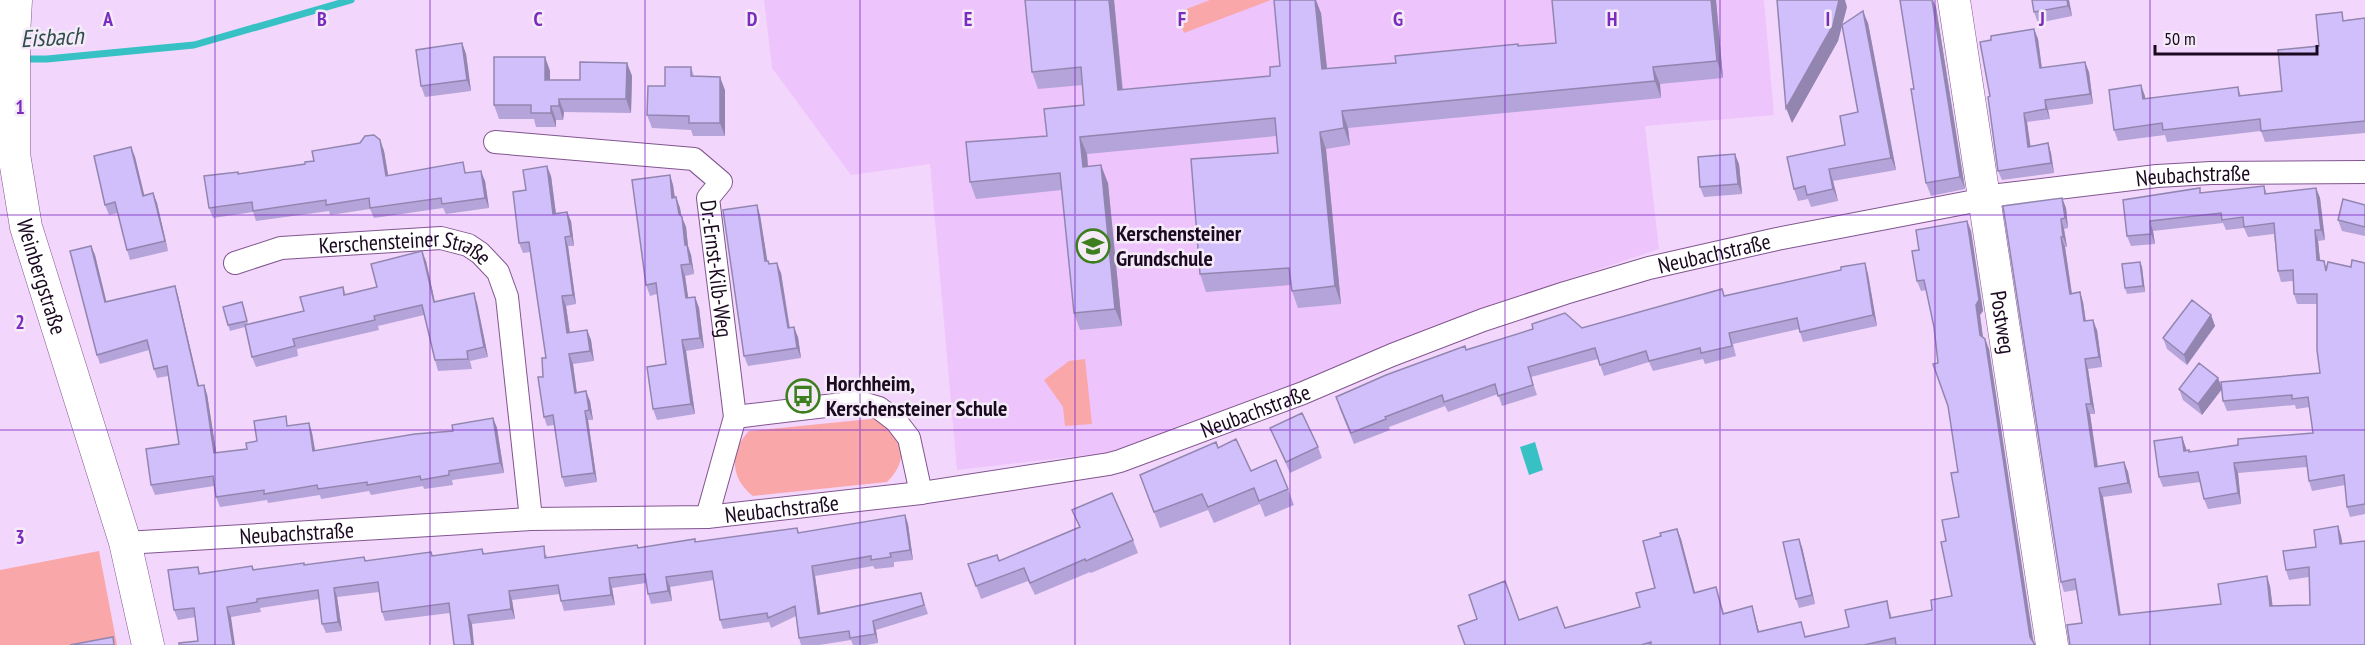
<svg xmlns="http://www.w3.org/2000/svg" width="2365" height="645" viewBox="0 0 2365 645" font-family="'PT Sans Narrow',sans-serif">
	<style>
		.built { fill: #eec4fc }
		.green { fill: #faa7aa }
		.water { fill: #38c1c5 }
		.lines { fill: none; stroke-linecap: round; stroke-linejoin: round }
		.stream { stroke: #38c1c5; stroke-width: 7 }
		.street-casing { stroke: #81568f; stroke-width: 24 }
		.secondary-casing { stroke: #81568f; stroke-width: 33 }
		.street { stroke: #fff; stroke-width: 22 }
		.secondary { stroke: #fff; stroke-width: 32 }
		.wall { fill: #b4a4d9 }
		.shaded-wall { fill: #9286b0 }
		.building { fill: #d1bffc; stroke: #9286b0; stroke-width: 1.5 }
		.grid { fill: none; stroke: #7b2cbf; stroke-width: 1.5; stroke-opacity: 0.55 }
		.labels { text-anchor: middle; dominant-baseline: central; stroke-width: 5; stroke-linejoin: round; paint-order: stroke }
		.street-label { font-size: 22px; fill: #1b0920; stroke: #f5ebf8 }
		.poi-label { font-size: 22px; font-weight: bold; fill: #1b0920; stroke: #f5ebf8; text-anchor: start }
		.water-label { font-size: 24px; font-style: italic; fill: #2f4c4c; stroke: #f5ebf8 }
		.grid-label { font-size: 20px; text-anchor: middle; font-weight: bold; fill: #7b2cbf; stroke: #f5ebf8; stroke-width: 5; stroke-linejoin: round; paint-order: stroke }
	</style>
	<rect width="100%" height="100%" fill="#f3d6fc"/>
	<!-- built -->
	<path class="built" d="M 764,0 L 1764,0 L 1774,115 L 1645,126 L 1659,249 L 1472,312 L 1213,423 L 1104,453 L 957,470 L 930,164 L 851,175 L 772,68 Z"/>
	<!-- green -->
	<path class="green" d="M 1210,0 L 1271,0 L 1184,33 L 1176,13 Z
		M 1085,359 L 1092,424 L 1065,426 L 1063,407 L 1044,380 L 1069,361 Z
		M 881,418 C 885,422 892,427 896,432 C 907,449 901,469 887,482 L 753,496 C 730,478 729,452 749,431 Z
		M 99,551 L 117,645 L 0,645 L 0,570 Z"/>
	<!-- water -->
	<path class="water" d="M 1535,442 L 1543,470 L 1529,475 L 1520,447 Z"/>
	<g class="lines">
		<!-- stream -->
		<path class="stream" d="M 22,59 L 47,59 L 194,45 L 351,0"/>
		<!-- street casing -->
		<g class="street-casing">
			<g id="street">
				<path id="s1" d="M 495,142 L 694,159 L 721,182 L 708,198 L 735,417 L 707,517"/>
				<path id="s2" d="M 235,263 L 281,248 L 441,238 L 468,245 L 480,253 L 498,272 L 507,297 L 531,519"/>
				<path d="M 735,417 L 859,402 L 879,408 L 896,421 L 909,438 L 921,493"/>
				<path id="s3" d="M 125,543 L 531,519 L 707,517 L 921,493 L 1109,464 L 1120,461 L 1303,393 L 1392,355 L 1483,320 L 1565,293 L 1649,268 L 1777,239 L 1975,201 L 1991,196 L 2157,176 L 2211,173 L 2365,172"/>
			</g>
		</g>
		<!-- secondary casing -->
		<g class="secondary-casing">
			<g id="secondary">
				<path id="s4" d="M 16,0 L 14,35 L 14,154 L 26,227 L 125,542 L 148,645"/>
				<path id="s5" d="M 1954,0 L 2052,645"/>
			</g>
		</g>
		<!-- street -->
		<use href="#street" class="street"/>
		<!-- secondary -->
		<use href="#secondary" class="secondary"/>
	</g>
	<!-- wall -->
	<path class="wall" d="M 1114,0 L 1123,90 L 1270,76 L 1280,66 L 1321,13 L 1327,69 L 1396,63 L 1519,46 L 1556,43 L 1552,0 L 1716,0 L 1723,78 L 1660,84 L 1661,98 L 1348,128 L 1350,145 L 1326,149 L 1341,304 L 1298,308 L 1292,291 L 1291,285 L 1206,292 L 1200,274 L 1278,153 L 1276,136 L 1087,154 L 1088,166 L 1108,183 L 1122,326 L 1080,330 L 1074,313 L 1062,190 L 976,199 L 970,182 L 1047,136 L 1084,105 L 1083,85 L 1038,89 L 1032,72 Z
		M 2032,0 L 2069,0 L 2072,16 L 2038,23 L 2034,12 Z
		M 1847,7 L 1842,25 L 1868,23 L 1896,170 L 1833,181 L 1838,201 L 1811,207 L 1808,199 L 1798,201 L 1794,189 L 1845,145 L 1858,112 L 1842,25 L 1838,41 L 1792,123 Z
		M 1936,7 L 1965,189 L 1931,196 L 1926,183 L 1914,89 Z
		M 2365,18 L 2365,133 L 2265,142 L 2261,131 L 2167,142 L 2165,135 L 2118,141 L 2114,130 L 2145,96 L 2145,99 L 2238,87 L 2241,96 L 2282,91 L 2319,46 L 2345,20 Z
		M 2034,29 L 2038,39 L 2042,68 L 2089,72 L 2093,104 L 2048,110 L 2050,119 L 2027,122 L 2030,146 L 2048,143 L 2051,153 L 2054,173 L 2002,180 L 1998,171 L 1990,96 L 1991,40 Z
		M 462,43 L 466,54 L 471,91 L 425,97 L 421,86 Z
		M 545,57 L 550,71 L 550,80 L 580,80 L 627,63 L 632,76 L 631,113 L 564,112 L 563,120 L 556,120 L 556,127 L 536,127 L 534,119 L 499,119 L 494,105 Z
		M 691,67 L 694,76 L 725,90 L 725,136 L 693,136 L 691,130 L 652,128 L 647,115 L 665,86 Z
		M 380,140 L 384,151 L 388,175 L 467,173 L 485,181 L 489,208 L 446,214 L 443,208 L 374,218 L 370,209 L 330,215 L 329,211 L 256,221 L 253,212 L 213,218 L 209,208 L 238,174 L 305,164 L 314,161 Z
		M 131,147 L 135,157 L 144,195 L 153,193 L 157,203 L 168,251 L 130,260 L 127,250 L 118,213 L 109,215 L 105,205 Z
		M 1739,164 L 1742,194 L 1704,197 L 1700,187 Z
		M 670,175 L 673,185 L 675,197 L 676,197 L 680,208 L 681,216 L 686,227 L 688,246 L 691,255 L 694,274 L 685,276 L 688,298 L 695,297 L 699,308 L 704,348 L 686,351 L 695,414 L 657,420 L 653,409 L 666,364 L 657,294 L 650,296 L 646,285 Z
		M 551,176 L 556,213 L 571,221 L 574,246 L 568,246 L 576,304 L 566,306 L 570,332 L 587,330 L 591,340 L 594,361 L 573,364 L 577,393 L 590,401 L 593,420 L 588,420 L 597,482 L 565,487 L 562,477 L 554,425 L 547,426 L 544,417 L 543,377 L 546,358 L 530,252 L 523,253 L 519,243 Z
		M 2264,186 L 2267,194 L 2316,188 L 2320,198 L 2325,240 L 2318,241 L 2320,260 L 2327,267 L 2351,267 L 2365,263 L 2365,514 L 2350,517 L 2347,507 L 2345,485 L 2312,491 L 2309,481 L 2307,467 L 2238,473 L 2241,504 L 2208,509 L 2204,499 L 2200,482 L 2163,487 L 2159,477 L 2182,437 L 2186,450 L 2190,452 L 2313,433 L 2310,407 L 2296,409 L 2295,405 L 2227,411 L 2223,401 L 2222,389 L 2202,415 L 2183,400 L 2179,389 L 2218,378 L 2222,387 L 2320,373 L 2317,304 L 2297,304 L 2294,294 L 2293,281 L 2281,282 L 2278,271 L 2274,234 L 2248,237 L 2244,228 L 2226,230 L 2223,223 L 2153,231 L 2155,244 L 2131,246 L 2127,236 L 2123,200 L 2201,193 Z
		M 2062,198 L 2066,208 L 2068,228 L 2064,229 L 2067,247 L 2065,247 L 2072,293 L 2080,292 L 2083,302 L 2086,321 L 2097,330 L 2102,367 L 2088,369 L 2095,414 L 2090,414 L 2098,466 L 2124,462 L 2128,472 L 2132,493 L 2103,497 L 2121,615 L 2221,604 L 2270,586 L 2272,606 L 2310,605 L 2309,577 L 2289,580 L 2286,570 L 2316,547 L 2338,526 L 2341,536 L 2365,645 L 2082,623 L 2076,590 L 2064,592 L 2061,582 L 2003,206 Z
		M 2365,205 L 2365,236 L 2342,231 L 2338,220 Z
		M 760,215 L 767,261 L 768,261 L 769,264 L 781,273 L 790,328 L 798,337 L 801,358 L 748,366 L 744,356 Z
		M 1967,221 L 1971,231 L 1983,311 L 1980,315 L 1983,337 L 1985,339 L 1989,349 L 2033,643 L 2035,645 L 1465,645 L 1477,619 L 1519,620 L 1565,628 L 1640,607 L 1655,588 L 1661,536 L 1677,529 L 1681,539 L 1695,593 L 1716,587 L 1724,613 L 1752,606 L 1759,632 L 1805,636 L 1849,627 L 1890,611 L 1892,618 L 1932,610 L 1952,596 L 1946,541 L 1959,517 L 1958,472 L 1948,406 L 1938,363 L 1934,327 L 1927,290 L 1921,291 L 1917,281 L 1919,250 Z
		M 91,246 L 95,255 L 106,302 L 175,286 L 178,296 L 199,385 L 207,394 L 216,453 L 247,449 L 257,441 L 289,426 L 309,423 L 312,433 L 315,451 L 453,431 L 493,418 L 497,428 L 504,473 L 452,480 L 453,485 L 424,489 L 423,486 L 371,495 L 369,491 L 321,499 L 320,495 L 268,503 L 267,500 L 220,507 L 216,497 L 214,486 L 155,495 L 151,485 L 179,444 L 168,376 L 157,378 L 154,369 L 149,350 L 100,364 L 97,355 Z
		M 426,261 L 435,302 L 477,303 L 488,357 L 470,361 L 472,369 L 438,371 L 435,360 L 424,315 L 378,326 L 379,330 L 297,349 L 298,356 L 256,367 L 252,357 L 245,327 L 230,331 L 228,325 L 244,307 L 248,325 L 304,311 L 343,287 L 346,295 L 377,287 Z
		M 2140,262 L 2142,267 L 2145,292 L 2127,294 L 2125,288 Z
		M 1865,263 L 1868,274 L 1877,326 L 1803,342 L 1799,329 L 1733,344 L 1736,356 L 1705,364 L 1703,359 L 1653,371 L 1649,362 L 1604,376 L 1598,359 L 1531,377 L 1537,395 L 1502,406 L 1498,394 L 1448,412 L 1445,406 L 1389,427 L 1390,430 L 1354,444 L 1339,407 L 1466,350 L 1582,328 L 1841,270 Z
		M 2211,315 L 2215,326 L 2187,365 L 2167,349 L 2163,338 Z
		M 1270,428 L 1318,447 L 1322,458 L 1290,473 Z
		M 1218,448 L 1251,471 L 1288,489 L 1294,505 L 1265,517 L 1260,504 L 1214,523 L 1208,510 L 1160,528 L 1140,475 Z
		M 1072,510 L 1133,540 L 1138,553 L 1091,573 L 1090,572 L 1035,595 L 1028,581 L 981,599 L 968,564 L 999,561 L 1079,527 Z
		M 905,515 L 908,524 L 913,560 L 894,562 L 894,567 L 875,569 L 873,566 L 815,576 L 820,613 L 921,593 L 928,614 L 876,630 L 878,643 L 867,645 L 853,645 L 851,640 L 819,645 L 801,645 L 799,638 L 796,616 L 771,628 L 769,622 L 723,629 L 720,620 L 714,580 L 670,587 L 672,601 L 651,604 L 648,594 L 646,583 L 612,588 L 615,605 L 564,611 L 561,601 L 560,594 L 512,600 L 515,619 L 472,624 L 450,613 L 385,621 L 382,612 L 379,592 L 337,597 L 342,631 L 326,633 L 322,624 L 319,599 L 260,608 L 261,612 L 231,617 L 198,641 L 195,617 L 178,620 L 174,610 L 198,567 L 200,573 L 252,566 L 254,570 L 305,565 L 364,557 L 366,561 L 433,556 L 482,549 L 484,554 L 547,555 L 547,558 L 696,542 L 797,528 L 799,533 Z
		M 1802,547 L 1815,604 L 1799,608 L 1796,599 Z"/>
	<!-- shaded-wall -->
	<path class="shaded-wall" d="M 1109,0 L 1114,0 L 1124,108 L 1118,90 Z
		M 1315,0 L 1316,0 L 1321,13 L 1329,87 L 1322,69 Z
		M 1711,0 L 1716,0 L 1723,78 L 1717,61 Z
		M 1839,0 L 1845,0 L 1847,7 L 1838,41 L 1792,123 L 1786,108 Z
		M 1932,0 L 1933,0 L 1936,7 L 1965,189 L 1960,177 Z
		M 2067,0 L 2069,0 L 2072,16 L 2068,6 Z
		M 1863,11 L 1868,23 L 1896,170 L 1891,158 Z
		M 2034,29 L 2038,39 L 2043,78 L 2040,68 Z
		M 462,43 L 466,54 L 471,91 L 467,80 Z
		M 545,57 L 550,71 L 550,94 L 545,80 Z
		M 2085,62 L 2089,72 L 2093,104 L 2090,94 Z
		M 627,63 L 632,76 L 631,113 L 626,99 Z
		M 1653,67 L 1660,84 L 1661,98 L 1655,81 Z
		M 720,77 L 725,90 L 725,136 L 720,123 Z
		M 2141,85 L 2145,96 L 2147,110 L 2143,99 Z
		M 559,99 L 564,112 L 563,120 L 559,106 Z
		M 2045,100 L 2048,110 L 2050,119 L 2046,109 Z
		M 551,106 L 556,120 L 556,127 L 551,113 Z
		M 1342,111 L 1348,128 L 1350,145 L 1344,128 Z
		M 2024,113 L 2027,122 L 2032,156 L 2028,147 Z
		M 1320,132 L 1326,149 L 1341,304 L 1335,286 Z
		M 1080,137 L 1087,154 L 1089,184 L 1083,167 Z
		M 380,140 L 384,151 L 390,186 L 386,176 Z
		M 2048,143 L 2051,153 L 2054,173 L 2051,163 Z
		M 131,147 L 135,157 L 147,206 L 143,196 Z
		M 1735,154 L 1739,164 L 1742,194 L 1738,184 Z
		M 1101,165 L 1108,183 L 1122,326 L 1115,309 Z
		M 547,166 L 551,176 L 557,223 L 553,214 Z
		M 1829,169 L 1833,181 L 1838,201 L 1833,189 Z
		M 481,171 L 485,181 L 489,208 L 485,198 Z
		M 670,175 L 673,185 L 676,208 L 672,198 Z
		M 2316,188 L 2320,198 L 2325,240 L 2321,230 Z
		M 153,193 L 157,203 L 168,251 L 165,241 Z
		M 676,197 L 680,208 L 683,225 L 679,214 Z
		M 2062,198 L 2066,208 L 2068,228 L 2065,218 Z
		M 757,205 L 760,215 L 769,271 L 765,261 Z
		M 567,212 L 571,221 L 574,246 L 571,236 Z
		M 682,217 L 686,227 L 688,246 L 691,255 L 694,274 L 685,245 Z
		M 2061,219 L 2064,229 L 2067,247 L 2063,237 Z
		M 1967,221 L 1971,231 L 1983,311 L 1980,315 L 1984,346 L 1980,335 L 1976,305 Z
		M 2150,221 L 2153,231 L 2155,244 L 2151,234 Z
		M 2315,230 L 2318,241 L 2321,270 L 2317,260 Z
		M 565,237 L 568,246 L 576,304 L 573,295 Z
		M 2061,237 L 2065,247 L 2073,303 L 2070,294 Z
		M 91,246 L 95,255 L 109,312 L 105,302 Z
		M 422,251 L 426,261 L 437,312 L 434,302 Z
		M 2140,262 L 2142,267 L 2145,292 L 2143,286 Z
		M 777,263 L 781,273 L 791,338 L 788,328 Z
		M 1865,263 L 1868,274 L 1877,326 L 1873,315 Z
		M 681,265 L 685,276 L 690,309 L 686,298 Z
		M 175,286 L 178,296 L 201,395 L 198,386 Z
		M 2080,292 L 2083,302 L 2087,331 L 2084,321 Z
		M 474,293 L 477,303 L 488,357 L 484,347 Z
		M 562,296 L 566,306 L 571,342 L 567,333 Z
		M 695,297 L 699,308 L 704,348 L 700,338 Z
		M 2211,315 L 2215,326 L 2187,365 L 2184,355 Z
		M 2093,320 L 2097,330 L 2102,367 L 2099,357 Z
		M 794,327 L 798,337 L 801,358 L 797,348 Z
		M 587,330 L 591,340 L 594,361 L 590,351 Z
		M 1985,339 L 1989,349 L 2034,645 L 2030,637 Z
		M 682,340 L 686,351 L 695,414 L 691,404 Z
		M 569,354 L 573,364 L 578,403 L 575,393 Z
		M 2085,359 L 2088,369 L 2095,414 L 2091,404 Z
		M 2218,378 L 2222,389 L 2202,415 L 2198,404 Z
		M 204,385 L 207,394 L 218,463 L 214,453 Z
		M 586,391 L 590,401 L 593,420 L 589,410 Z
		M 2086,404 L 2090,414 L 2099,477 L 2095,467 Z
		M 585,411 L 588,420 L 597,482 L 594,473 Z
		M 493,418 L 497,428 L 504,473 L 500,463 Z
		M 309,423 L 312,433 L 317,461 L 313,451 Z
		M 2182,437 L 2186,448 L 2188,461 L 2184,451 Z
		M 2124,462 L 2128,472 L 2132,493 L 2128,483 Z
		M 2234,463 L 2238,473 L 2241,504 L 2238,493 Z
		M 2099,488 L 2103,497 L 2122,625 L 2119,615 Z
		M 905,515 L 908,524 L 913,560 L 910,550 Z
		M 2338,526 L 2341,536 L 2344,554 L 2340,544 Z
		M 1677,529 L 1681,539 L 1698,604 L 1694,593 Z
		M 1799,539 L 1802,547 L 1815,604 L 1812,595 Z
		M 812,566 L 815,576 L 822,623 L 818,614 Z
		M 2267,576 L 2270,586 L 2274,616 L 2270,606 Z
		M 666,577 L 670,587 L 672,601 L 668,591 Z
		M 609,578 L 612,588 L 615,605 L 611,595 Z
		M 334,588 L 337,597 L 342,631 L 338,622 Z
		M 509,591 L 512,600 L 515,619 L 511,609 Z
		M 1752,606 L 1755,617 L 1762,642 L 1758,632 Z
		M 227,607 L 231,617 L 235,645 L 233,645 Z
		M 468,615 L 472,624 L 474,645 L 472,645 Z
		M 873,621 L 876,630 L 878,643 L 875,634 Z"/>
	<!-- building -->
	<path class="building" d="M 1025,0 L 1109,0 L 1118,90 L 1270,76 L 1270,67 L 1280,66 L 1274,0 L 1315,0 L 1322,69 L 1396,63 L 1395,56 L 1518,44 L 1518,46 L 1556,43 L 1552,0 L 1711,0 L 1717,61 L 1653,67 L 1655,81 L 1342,111 L 1344,128 L 1320,132 L 1335,286 L 1292,291 L 1289,268 L 1200,274 L 1191,159 L 1278,153 L 1275,118 L 1080,137 L 1083,167 L 1101,165 L 1115,309 L 1074,313 L 1060,173 L 970,182 L 966,142 L 1047,136 L 1044,109 L 1084,105 L 1081,67 L 1032,72 Z
		M 1777,0 L 1839,0 L 1833,25 L 1786,108 Z
		M 1900,0 L 1932,0 L 1960,177 L 1926,183 L 1911,89 L 1914,89 Z
		M 2032,0 L 2067,0 L 2068,6 L 2034,12 Z
		M 1863,11 L 1891,158 L 1829,169 L 1833,189 L 1807,195 L 1805,186 L 1794,189 L 1787,157 L 1845,145 L 1840,116 L 1858,112 L 1842,25 Z
		M 2342,12 L 2343,21 L 2365,18 L 2365,121 L 2261,131 L 2260,119 L 2163,130 L 2162,123 L 2114,130 L 2109,90 L 2141,85 L 2143,99 L 2238,87 L 2239,96 L 2282,91 L 2278,50 L 2319,46 L 2316,15 Z
		M 2034,29 L 2040,68 L 2085,62 L 2090,94 L 2045,100 L 2046,109 L 2024,113 L 2028,147 L 2048,143 L 2051,163 L 1998,171 L 1988,97 L 1990,96 L 1980,42 L 1991,40 L 1991,36 Z
		M 462,43 L 467,80 L 421,86 L 416,50 Z
		M 494,57 L 545,57 L 545,80 L 580,80 L 580,62 L 627,63 L 626,99 L 559,99 L 559,106 L 551,106 L 551,113 L 531,113 L 531,105 L 494,105 Z
		M 665,67 L 691,67 L 691,76 L 720,77 L 720,123 L 689,123 L 689,116 L 647,115 L 648,86 L 665,86 Z
		M 374,135 L 380,140 L 386,176 L 463,162 L 465,173 L 481,171 L 485,198 L 442,204 L 441,198 L 370,208 L 369,198 L 326,205 L 326,200 L 253,211 L 252,202 L 209,208 L 204,176 L 238,172 L 238,174 L 305,164 L 305,162 L 314,161 L 312,151 L 360,143 L 365,136 Z
		M 131,147 L 143,196 L 153,193 L 165,241 L 127,250 L 115,202 L 105,205 L 94,156 Z
		M 1735,154 L 1738,184 L 1700,187 L 1698,157 Z
		M 547,166 L 553,214 L 567,212 L 571,236 L 565,237 L 573,295 L 562,296 L 567,333 L 587,330 L 590,351 L 569,354 L 575,393 L 586,391 L 589,410 L 585,411 L 594,473 L 562,477 L 553,415 L 544,417 L 538,377 L 543,377 L 542,358 L 546,358 L 529,242 L 519,243 L 513,192 L 526,190 L 523,170 Z
		M 670,175 L 672,198 L 676,197 L 679,214 L 682,217 L 685,245 L 687,245 L 690,264 L 681,265 L 686,298 L 695,297 L 700,338 L 682,340 L 691,404 L 653,409 L 647,367 L 666,364 L 656,283 L 646,285 L 632,180 Z
		M 2264,186 L 2265,194 L 2316,188 L 2321,230 L 2315,230 L 2317,260 L 2324,261 L 2326,271 L 2328,262 L 2351,267 L 2352,260 L 2365,263 L 2365,504 L 2347,507 L 2344,475 L 2309,481 L 2306,456 L 2234,463 L 2238,493 L 2204,499 L 2198,472 L 2159,477 L 2154,441 L 2182,437 L 2184,451 L 2189,450 L 2189,452 L 2238,445 L 2238,439 L 2313,433 L 2308,397 L 2292,399 L 2292,395 L 2223,401 L 2221,382 L 2320,373 L 2317,350 L 2317,294 L 2294,294 L 2293,270 L 2278,271 L 2274,223 L 2244,227 L 2243,217 L 2222,220 L 2221,213 L 2150,221 L 2151,234 L 2127,236 L 2123,200 L 2200,188 L 2200,193 Z
		M 2062,198 L 2065,218 L 2061,219 L 2063,237 L 2061,237 L 2070,294 L 2080,292 L 2084,321 L 2093,320 L 2099,357 L 2085,359 L 2091,404 L 2086,404 L 2095,467 L 2124,462 L 2128,483 L 2099,488 L 2119,615 L 2221,604 L 2218,584 L 2267,576 L 2270,606 L 2310,605 L 2309,567 L 2286,570 L 2283,551 L 2316,547 L 2314,530 L 2338,526 L 2340,544 L 2365,541 L 2365,645 L 2070,645 L 2067,625 L 2082,623 L 2075,579 L 2061,582 L 2003,206 Z
		M 2343,199 L 2365,205 L 2365,227 L 2338,220 Z
		M 757,205 L 765,261 L 768,261 L 769,264 L 777,263 L 788,328 L 794,327 L 797,348 L 744,356 L 723,210 Z
		M 1967,221 L 1979,300 L 1976,305 L 1980,335 L 1985,339 L 2030,637 L 2035,645 L 1896,645 L 1895,638 L 1864,645 L 1651,645 L 1651,642 L 1641,645 L 1465,645 L 1458,626 L 1477,619 L 1469,595 L 1505,581 L 1519,620 L 1557,607 L 1565,628 L 1640,607 L 1636,593 L 1655,588 L 1643,541 L 1661,536 L 1660,533 L 1677,529 L 1694,593 L 1716,587 L 1723,614 L 1752,606 L 1758,632 L 1801,622 L 1805,637 L 1849,627 L 1845,610 L 1887,601 L 1890,618 L 1932,610 L 1931,600 L 1952,596 L 1941,542 L 1946,541 L 1942,520 L 1959,517 L 1951,473 L 1958,472 L 1948,406 L 1933,364 L 1938,363 L 1934,327 L 1924,280 L 1917,281 L 1912,251 L 1919,250 L 1916,230 Z
		M 91,246 L 105,302 L 175,286 L 198,386 L 204,385 L 214,453 L 247,449 L 246,443 L 257,441 L 254,421 L 286,416 L 287,426 L 309,423 L 313,451 L 415,434 L 453,431 L 452,425 L 493,418 L 500,463 L 449,471 L 449,475 L 421,480 L 420,476 L 367,485 L 367,482 L 318,489 L 317,485 L 264,494 L 264,490 L 216,497 L 213,476 L 151,485 L 146,449 L 179,444 L 167,366 L 154,369 L 147,340 L 97,355 L 70,251 Z
		M 422,251 L 434,302 L 474,293 L 484,347 L 467,351 L 468,359 L 435,360 L 422,305 L 374,316 L 375,320 L 293,339 L 295,346 L 252,357 L 245,325 L 304,311 L 300,297 L 343,287 L 344,295 L 377,287 L 371,264 Z
		M 2140,262 L 2143,286 L 2125,288 L 2122,264 Z
		M 1865,263 L 1873,315 L 1800,332 L 1797,318 L 1729,333 L 1732,346 L 1701,353 L 1700,348 L 1649,361 L 1646,351 L 1600,365 L 1595,348 L 1528,367 L 1533,385 L 1498,396 L 1495,384 L 1444,402 L 1442,395 L 1385,417 L 1386,419 L 1351,433 L 1336,397 L 1386,375 L 1465,346 L 1466,350 L 1533,329 L 1532,324 L 1565,313 L 1582,328 L 1722,289 L 1724,296 L 1841,270 L 1841,267 Z
		M 2192,300 L 2211,315 L 2184,355 L 2163,338 Z
		M 242,302 L 247,321 L 228,325 L 223,307 Z
		M 2199,363 L 2218,378 L 2198,404 L 2179,389 Z
		M 1302,413 L 1318,447 L 1286,462 L 1270,428 Z
		M 1236,439 L 1251,471 L 1276,460 L 1288,489 L 1259,501 L 1254,488 L 1208,507 L 1202,494 L 1154,512 L 1140,475 L 1216,442 L 1218,448 Z
		M 1112,493 L 1133,540 L 1086,561 L 1085,559 L 1030,583 L 1024,568 L 976,586 L 968,564 L 997,555 L 999,561 L 1080,527 L 1072,510 Z
		M 905,515 L 910,550 L 890,553 L 891,557 L 871,560 L 871,556 L 812,566 L 818,614 L 921,593 L 924,605 L 873,621 L 875,634 L 850,638 L 849,631 L 799,638 L 795,606 L 768,618 L 767,613 L 720,620 L 712,571 L 666,577 L 668,591 L 648,594 L 645,574 L 609,578 L 611,595 L 561,601 L 558,585 L 509,591 L 511,609 L 468,615 L 472,645 L 454,645 L 449,603 L 382,612 L 378,582 L 334,588 L 338,622 L 322,624 L 318,590 L 257,599 L 257,602 L 227,607 L 233,645 L 179,645 L 179,643 L 198,641 L 194,608 L 174,610 L 168,570 L 198,567 L 199,574 L 252,566 L 253,570 L 304,563 L 304,565 L 364,557 L 365,561 L 431,552 L 432,556 L 482,549 L 483,554 L 544,546 L 545,558 L 637,545 L 638,548 L 695,539 L 695,542 L 797,528 L 798,533 Z
		M 1799,539 L 1812,595 L 1796,599 L 1783,542 Z
		M 113,637 L 114,645 L 70,645 Z"/>
	<!-- grid -->
	<path class="grid" d="M 215,0 L 215,645M 430,0 L 430,645M 645,0 L 645,645M 860,0 L 860,645M 1075,0 L 1075,645M 1290,0 L 1290,645M 1505,0 L 1505,645M 1720,0 L 1720,645M 1935,0 L 1935,645M 2150,0 L 2150,645M 0,215 L 2365,215M 0,430 L 2365,430"/>
	<!-- icons -->
	<defs>
		<g id="school-ring" transform="scale(1.725)"><circle r="9.5" fill="#f5ebf8" stroke="#3d7e1e" stroke-width="1.5"/><path d="M0-5L7-2L0 1L-7-2ZM-4 1L0 2.5L4 1V4Q0 6-4 4Z" fill="#3d7e1e"/></g>
		<g id="bus-ring" transform="scale(1.725)"><circle r="9.5" fill="#f5ebf8" stroke="#3d7e1e" stroke-width="1.5"/><path d="M-5-6H5V4H4V6H2V4H-2V6H-4V4H-5ZM-3.5-4V0h7V-4ZM-3.5 1.2v1.5H-2V1.2ZM2 1.2v1.5H3.5V1.2Z" fill="#3d7e1e"/></g>
	</defs>
	<g fill-rule="evenodd">
		<use href="#school-ring" x="1093" y="246"/>
		<use href="#bus-ring" x="803" y="396"/>
	</g>
	<g class="labels">
		<!-- street labels -->
		<g class="street-label">
			<text stroke="none"><textPath href="#s3" startOffset="2116">Neubachstraße</textPath></text>
			<text stroke="none"><textPath href="#s3" startOffset="1630">Neubachstraße</textPath></text>
			<text stroke="none"><textPath href="#s2" startOffset="174">Kerschensteiner Straße</textPath></text>
			<text stroke="none"><textPath href="#s1" startOffset="327">Dr.-Ernst-Kilb-Weg</textPath></text>
			<text stroke="none"><textPath href="#s4" startOffset="280">Weinbergstraße</textPath></text>
			<text stroke="none"><textPath href="#s5" startOffset="326">Postweg</textPath></text>
			<text stroke="none"><textPath href="#s3" startOffset="1144">Neubachstraße</textPath></text>
			<text stroke="none"><textPath href="#s3" startOffset="658">Neubachstraße</textPath></text>
			<text stroke="none"><textPath href="#s3" startOffset="172">Neubachstraße</textPath></text>
		</g>
		<!-- poi labels -->
		<g class="poi-label">
			<text x="1116" y="233">Kerschensteiner<tspan x="1116" dy="25">Grundschule</tspan></text>
			<text x="826" y="383">Horchheim,<tspan x="826" dy="25">Kerschensteiner Schule</tspan></text>
		</g>
		<!-- water labels -->
		<g class="water-label">
			<text transform="translate(52 37) rotate(-3)">Eisbach</text>
		</g>
	</g>
	<g class="grid-label">
		<text x="108" y="26">A</text>
		<text x="322" y="26">B</text>
		<text x="538" y="26">C</text>
		<text x="752" y="26">D</text>
		<text x="968" y="26">E</text>
		<text x="1182" y="26">F</text>
		<text x="1398" y="26">G</text>
		<text x="1612" y="26">H</text>
		<text x="1828" y="26">I</text>
		<text x="2042" y="26">J</text>
		<text x="20" y="114">1</text>
		<text x="20" y="329">2</text>
		<text x="20" y="544">3</text>
	</g>
	<!-- scale -->
	<path d="M2155 45v9h162v-9" fill="none" stroke="#1b0920" stroke-width="3"/>
	<text x="2164" y="45" font-size="18" fill="#1b0920" stroke="#f5ebf8" stroke-width="4.5" paint-order="stroke">50 m</text>
</svg>
